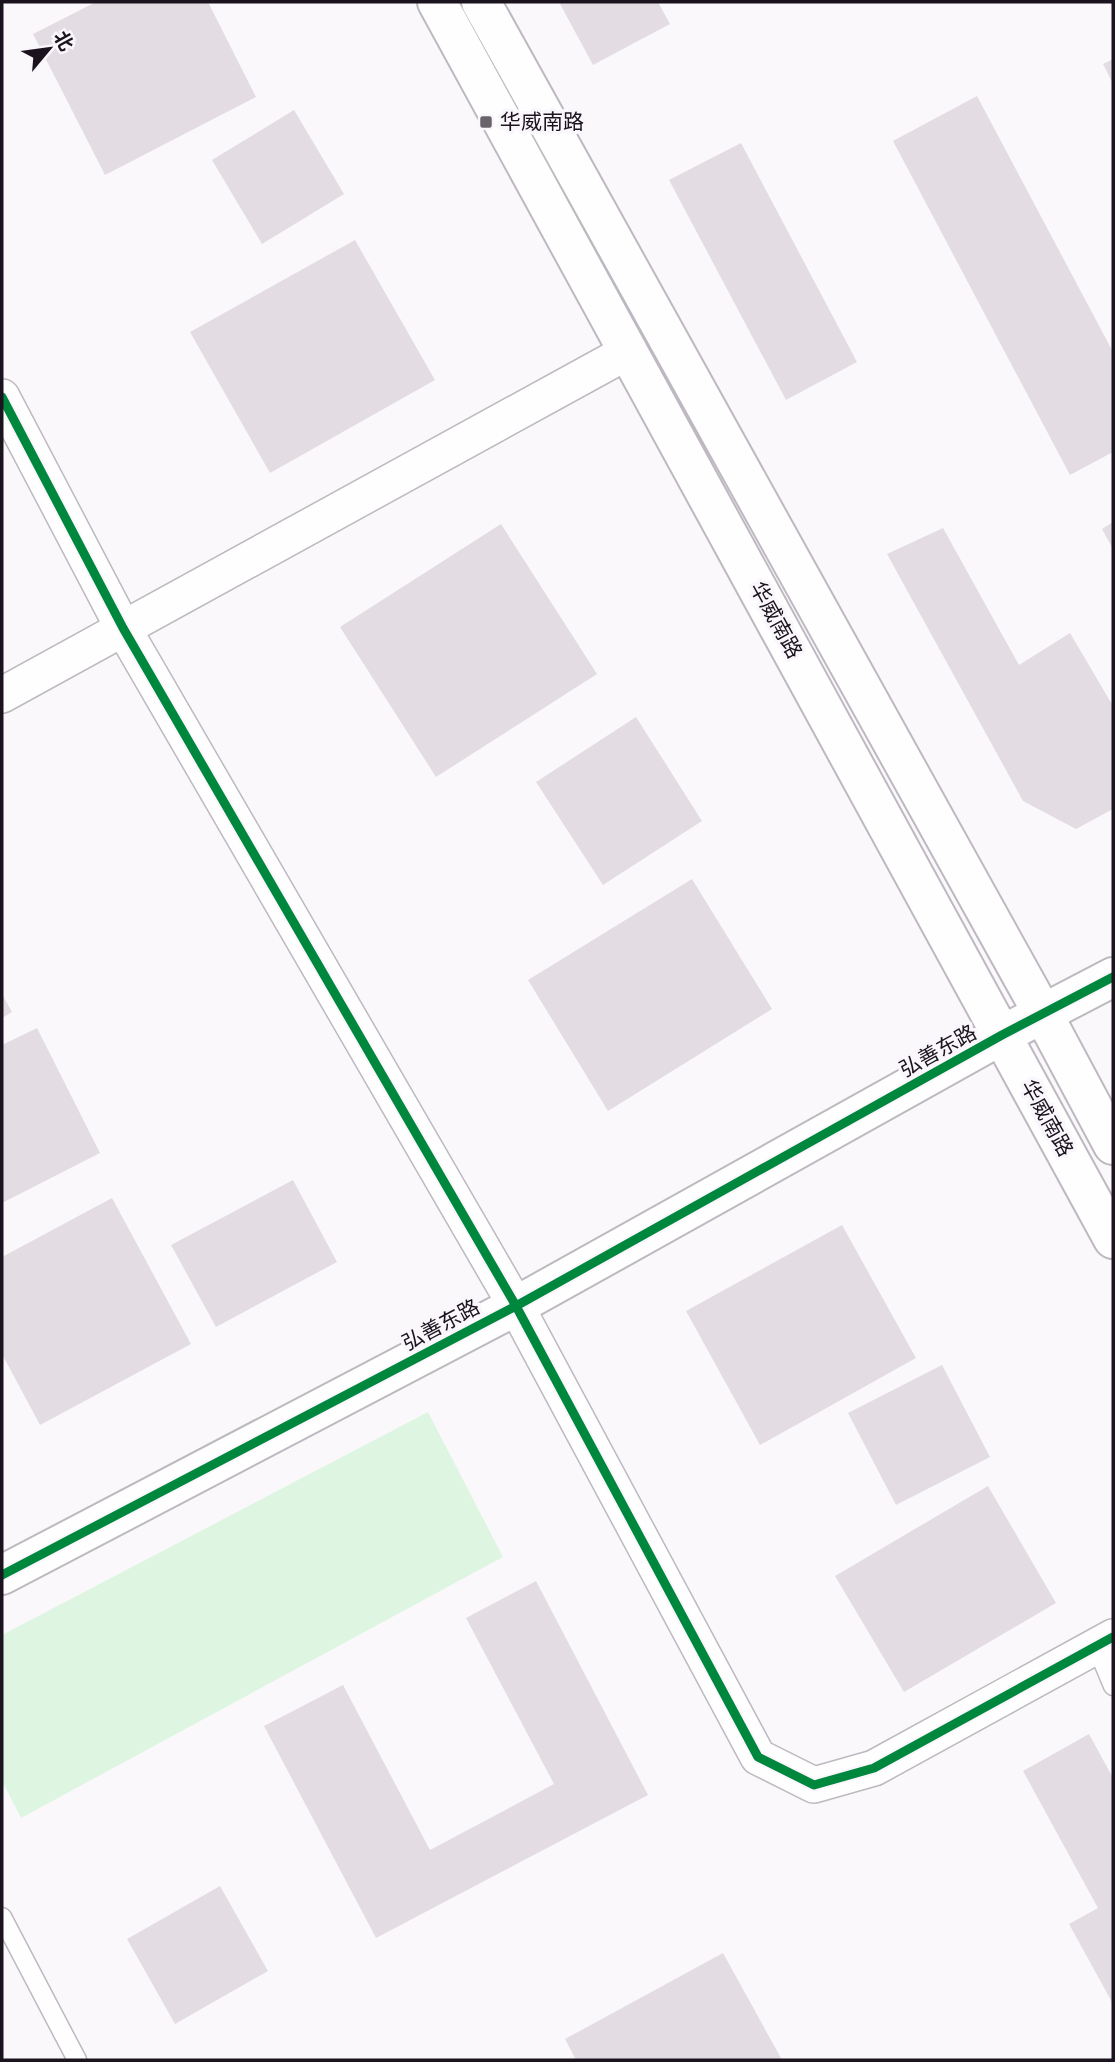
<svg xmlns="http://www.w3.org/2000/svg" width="1115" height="2062" viewBox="0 0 1115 2062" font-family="'DejaVu Sans','Noto Sans SC',sans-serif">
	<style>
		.green { fill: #def6e1 }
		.building { fill: #e3dde3 }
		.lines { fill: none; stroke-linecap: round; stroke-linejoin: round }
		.lane-casing { stroke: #beb9c0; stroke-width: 21 }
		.street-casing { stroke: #beb9c0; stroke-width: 38 }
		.secondary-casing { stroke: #beb9c0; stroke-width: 42 }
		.primary-casing { stroke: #beb9c0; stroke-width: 42 }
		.lane { stroke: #fefefe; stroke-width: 18 }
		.street { stroke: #fefefe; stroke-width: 35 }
		.secondary { stroke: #fefefe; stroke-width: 38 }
		.primary { stroke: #fefefe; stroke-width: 38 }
		.cycleway-casing { stroke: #faf7fc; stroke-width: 13 }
		.cycleway { stroke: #00873e; stroke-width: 9 }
		.poi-dot { fill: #69646c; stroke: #faf7fc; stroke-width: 2.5 }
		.labels { text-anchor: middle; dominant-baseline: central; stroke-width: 7; stroke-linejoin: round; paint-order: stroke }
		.poi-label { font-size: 21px; fill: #1b141f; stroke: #faf7fc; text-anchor: start }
		.street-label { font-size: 21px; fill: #1b141f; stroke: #faf7fc }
	</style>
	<rect width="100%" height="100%" fill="#faf8fb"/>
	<!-- green -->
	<path class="green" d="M 428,1412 L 503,1557 L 21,1818 L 2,1781 L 2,1635 Z"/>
	<!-- building -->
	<path class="building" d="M 96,2 L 208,2 L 256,97 L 105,175 L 33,34 Z
		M 559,2 L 658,2 L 670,24 L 593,65 Z
		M 1113,59 L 1113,84 L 1103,64 Z
		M 977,96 L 1113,352 L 1113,452 L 1070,475 L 893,141 Z
		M 294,110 L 344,194 L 262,244 L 212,160 Z
		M 741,143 L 857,362 L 786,400 L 669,180 Z
		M 355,240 L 435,380 L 270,473 L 190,332 Z
		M 1113,522 L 1113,549 L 1102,529 Z
		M 501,524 L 597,674 L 436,777 L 340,627 Z
		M 943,528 L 1019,665 L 1070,633 L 1113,706 L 1113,809 L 1076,829 L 1023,801 L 887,554 Z
		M 636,717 L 702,821 L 603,885 L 536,782 Z
		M 692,879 L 772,1009 L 608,1111 L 528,980 Z
		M 2,994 L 12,1012 L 2,1018 Z
		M 37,1028 L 100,1153 L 2,1203 L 2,1045 Z
		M 293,1180 L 337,1262 L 216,1327 L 171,1245 Z
		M 112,1198 L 191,1344 L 40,1425 L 2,1354 L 2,1257 Z
		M 842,1225 L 916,1358 L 760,1445 L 686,1311 Z
		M 942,1365 L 990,1457 L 896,1505 L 848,1413 Z
		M 988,1486 L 1056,1603 L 904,1692 L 835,1576 Z
		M 536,1581 L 648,1795 L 376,1938 L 264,1726 L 343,1685 L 430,1850 L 554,1784 L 466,1618 Z
		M 1089,1734 L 1113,1778 L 1113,2004 L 1069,1924 L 1098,1908 L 1023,1771 Z
		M 220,1886 L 268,1971 L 175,2024 L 127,1939 Z
		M 723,1953 L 782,2060 L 576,2060 L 565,2039 Z"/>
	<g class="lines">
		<!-- lane casing -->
		<g class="lane-casing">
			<path id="lane" d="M 1109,1642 L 1103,1662 L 1113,1686
				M 2,1917 L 77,2060"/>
		</g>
		<!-- street casing -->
		<g class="street-casing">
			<path id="street" d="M 2,397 L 123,628 L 516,1306 L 758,1757 L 814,1785 L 874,1768 L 1113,1637
				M 2,695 L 629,351"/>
		</g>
		<!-- secondary casing -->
		<g class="secondary-casing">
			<path id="secondary" d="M 2,1575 L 516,1306 L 1002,1035 L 1113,977"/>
		</g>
		<!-- primary casing -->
		<g class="primary-casing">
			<path id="primary" d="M 437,2 L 1113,1239
				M 481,2 L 1043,1014 L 1113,1145"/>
		</g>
		<!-- lane -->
		<use href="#lane" class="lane"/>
		<!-- street -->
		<use href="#street" class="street"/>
		<!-- secondary -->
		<use href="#secondary" class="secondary"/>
		<!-- primary -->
		<use href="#primary" class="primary"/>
		<!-- cycleway casing -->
		<g class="cycleway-casing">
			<path id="cycleway" d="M 2,397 L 123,628 L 516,1306 L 758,1757 L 814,1785 L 874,1768 L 1113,1637
				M 2,1575 L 516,1306 L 1002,1035 L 1113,977"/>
		</g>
		<!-- cycleway -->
		<use href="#cycleway" class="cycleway"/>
	</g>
	<!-- markers -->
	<rect class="poi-dot" x="479" y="115" width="14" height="14" rx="3.5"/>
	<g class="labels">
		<!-- poi labels -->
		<g class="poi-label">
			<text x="500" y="122">华威南路</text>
		</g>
		<!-- street labels -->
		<g class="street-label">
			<text transform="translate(776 620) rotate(61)">华威南路</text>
			<text transform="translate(938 1051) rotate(-29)">弘善东路</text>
			<text transform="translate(1047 1118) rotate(61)">华威南路</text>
			<text transform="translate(441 1325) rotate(-28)">弘善东路</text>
		</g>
	</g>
	<!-- border -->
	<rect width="1115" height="2062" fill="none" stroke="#1b141f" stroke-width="7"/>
	<!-- north arrow -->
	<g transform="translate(49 49) rotate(61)" stroke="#faf7fc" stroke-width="5" paint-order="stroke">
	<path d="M0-5L12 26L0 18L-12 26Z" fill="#1b141f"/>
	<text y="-10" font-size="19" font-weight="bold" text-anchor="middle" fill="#1b141f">北</text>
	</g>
</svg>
